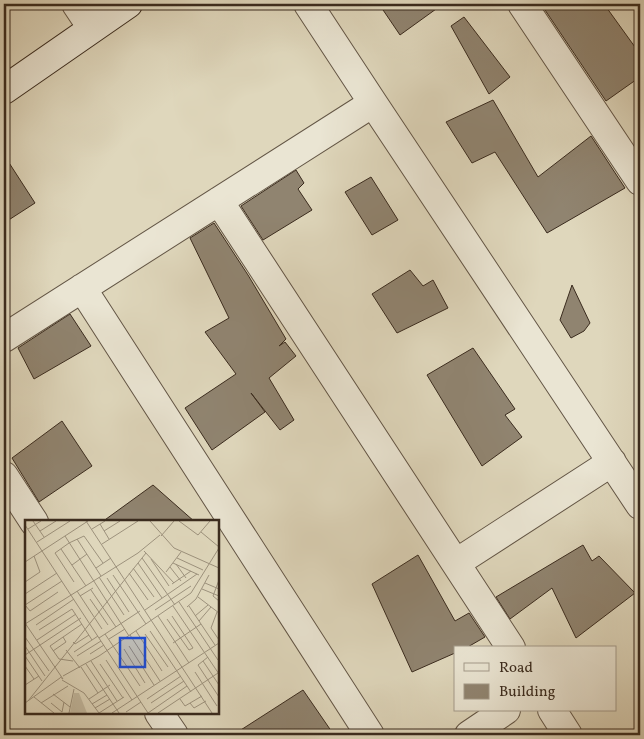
<svg xmlns="http://www.w3.org/2000/svg" width="644" height="739" viewBox="0 0 644 739" font-family="Vollkorn,serif">
	<style>
		.building { fill: #908470; stroke: #3a2b1e }
		.lines { fill: none; stroke-linecap: round; stroke-linejoin: round }
		.street-casing { stroke: #635646; stroke-width: 30 }
		.secondary-casing { stroke: #3a2b1e; stroke-width: 30 }
		.street { stroke: #eae5d3; stroke-width: 28 }
		.secondary { stroke: #eae5d3; stroke-width: 28 }
		.inset-road { fill: none; stroke: #9d927d; stroke-width: 1 }
		.view { fill: #1d4ed8; fill-opacity: 0.15; stroke: #1d4ed8; stroke-width: 2.5 }
		.inset-edge { fill: none; stroke: #3a2b1e; stroke-width: 2.5 }
	</style>
	<rect width="100%" height="100%" fill="#dfd7bc"/>
	<filter id="stains"><feTurbulence type="fractalNoise" baseFrequency=".004" numOctaves="4"/><feColorMatrix values="0 0 0 0 .2 0 0 0 0 .09 0 0 0 0 .02 0 0 0 .5 -.17"/></filter>
	<radialGradient id="worn" r=".72"><stop offset=".6" stop-color="#630" stop-opacity="0"/><stop offset="1" stop-color="#630" stop-opacity=".3"/></radialGradient>
	<!-- building -->
	<path class="building" d="M 379,4 L 443,4 L 400,35 Z
		M 541,4 L 604,4 L 640,54 L 640,77 L 606,101 Z
		M 464,17 L 510,77 L 489,94 L 451,26 Z
		M 493,100 L 538,177 L 591,136 L 625,188 L 547,233 L 495,152 L 472,163 L 446,122 Z
		M 4,155 L 35,203 L 4,223 Z
		M 296,170 L 304,183 L 298,189 L 312,210 L 263,240 L 241,206 Z
		M 371,177 L 398,220 L 372,235 L 345,192 Z
		M 214,223 L 248,275 L 286,339 L 279,346 L 285,342 L 296,356 L 269,378 L 294,420 L 280,430 L 251,393 L 265,412 L 212,450 L 185,408 L 236,374 L 205,332 L 229,318 L 190,238 Z
		M 410,270 L 423,286 L 433,280 L 448,308 L 397,333 L 372,294 Z
		M 572,285 L 590,323 L 584,331 L 571,338 L 560,320 Z
		M 70,314 L 91,346 L 34,379 L 18,348 Z
		M 473,348 L 515,409 L 505,415 L 522,437 L 482,466 L 427,375 Z
		M 62,421 L 92,466 L 39,502 L 12,458 Z
		M 153,485 L 195,522 L 102,522 Z
		M 583,545 L 592,561 L 599,556 L 635,593 L 576,638 L 552,588 L 510,619 L 496,597 Z
		M 418,555 L 455,621 L 469,613 L 485,637 L 466,648 L 455,648 L 455,653 L 412,672 L 372,584 Z
		M 303,690 L 334,735 L 233,735 Z"/>
	<g class="lines">
		<!-- street casing -->
		<g class="street-casing">
			<path id="street" d="M 76,4 L 92,28
				M 308,4 L 373,103 L 640,505
				M 522,4 L 640,181
				M 219,201 L 511,648
				M 82,288 L 370,735
				M 4,338 L 373,103
				M 4,476 L 34,522
				M 456,563 L 612,462
				M 552,710 L 568,735
				M 159,713 L 174,735
				M 469,735 L 506,710"/>
		</g>
		<!-- secondary casing -->
		<g class="secondary-casing">
			<path id="secondary" d="M 4,90 L 128,4"/>
		</g>
		<!-- street -->
		<use href="#street" class="street"/>
		<!-- secondary -->
		<use href="#secondary" class="secondary"/>
	</g>
	<!-- overview -->
	<g transform="translate(25 520)">
		<rect width="194" height="194" fill="#dfd7bc"/>
		<path d="M 49,173 L 54,173 L 62,193 L 45,193 Z" fill="#c3baa1"/>
		<path class="inset-road" d="M 8,1 L 19,17M 61,1 L 187,193M 125,1 L 149,28 L 194,48M 154,1 L 173,15 L 185,1M 75,4 L 84,19M 0,5 L 123,193M 3,9 L 16,1M 67,9 L 80,1M 15,11 L 31,1M 79,11 L 95,1M 176,12 L 194,27M 40,16 L 104,116M 136,16 L 149,1M 52,19 L 76,56M 12,22 L 45,1M 77,24 L 113,1M 36,29 L 61,66M 119,31 L 149,63M 117,38 L 150,85M 152,38 L 178,50M 126,39 L 144,66M 0,42 L 63,1M 113,43 L 137,78M 148,43 L 174,55M 151,44 L 161,58M 47,45 L 62,34M 145,47 L 156,61M 71,48 L 86,38M 108,48 L 129,77M 141,52 L 156,32M 104,53 L 123,80M 88,55 L 121,104M 74,57 L 99,95M 82,58 L 104,92M 194,60 L 188,76 L 194,81M 0,62 L 15,52 L 9,36M 49,62 L 30,33 L 44,23 L 59,16 L 78,43M 180,63 L 194,69M 147,64 L 166,51M 177,69 L 194,76M 66,70 L 91,107M 52,71 L 77,109M 0,74 L 32,53M 55,76 L 68,68M 173,77 L 194,93M 65,79 L 83,105M 154,82 L 193,140M 0,85 L 37,61M 0,85 L 5,91 L 33,72M 148,86 L 194,154M 164,86 L 190,125M 162,87 L 171,79 L 184,55M 120,90 L 172,54M 130,90 L 166,66M 192,92 L 186,108 L 194,120M 133,96 L 164,143M 170,96 L 183,85M 142,99 L 164,130 L 168,128 L 147,96M 174,101 L 186,87M 0,103 L 38,159 L 35,157M 0,104 L 113,33 L 135,15M 11,105 L 49,79M 14,110 L 47,89 L 67,120M 111,111 L 137,151M 125,111 L 166,172M 80,114 L 115,166M 120,114 L 143,147M 105,115 L 135,161M 0,117 L 24,151M 74,118 L 115,91M 84,119 L 100,109M 12,120 L 51,94M 48,122 L 50,124 L 64,115M 148,123 L 176,104M 0,126 L 20,156M 104,126 L 129,165M 99,129 L 120,163M 41,130 L 55,148M 28,131 L 41,122 L 38,117M 49,132 L 73,116M 65,134 L 79,125M 0,135 L 56,98M 0,136 L 17,161M 52,136 L 76,121M 183,137 L 173,145 L 194,177M 81,140 L 107,180M 48,141 L 34,139 L 25,126 L 57,104M 66,141 L 92,181M 178,141 L 194,165M 61,144 L 94,193M 75,144 L 98,178M 0,146 L 9,159M 56,147 L 73,173M 170,152 L 192,186M 38,156 L 74,136 L 166,73 L 194,28M 37,160 L 59,173 L 74,193M 0,165 L 14,156M 28,174 L 45,187M 9,177 L 29,193M 64,179 L 85,165M 122,179 L 156,156M 155,179 L 160,186 L 177,176M 3,181 L 121,33M 0,183 L 35,158M 16,183 L 43,166M 26,183 L 37,192 L 39,182M 126,183 L 159,161M 165,183 L 169,188 L 181,181M 67,184 L 82,175M 70,188 L 85,179M 101,192 L 116,182M 44,193 L 49,169M 74,193 L 99,177M 87,193 L 194,123M 123,193 L 162,166M 133,193 L 193,153"/>
		<path class="view" d="M 95,118 L 120,118 L 120,147 L 95,147 Z"/>
		<rect width="194" height="194" class="inset-edge"/>
	</g>
	<!-- margin -->
	<rect width="644" height="739" fill="none" stroke="#dfd7bc" stroke-width="20"/>
	<rect x="5" y="5" width="634" height="729" fill="none" stroke="#3a2b1e" stroke-width="2.5"/>
	<rect x="10" y="10" width="624" height="719" fill="none" stroke="#3a2b1e"/>
	<!-- legend -->
	<rect x="454" y="646" width="162" height="65" fill="#eae5d3" stroke="#a49b8b"/>
	<rect x="464" y="663" width="25" height="8" fill="#eae5d3" stroke="#a49b8b"/>
	<text x="499" y="672" font-size="15" fill="#3a2b1e">Road</text>
	<rect x="464" y="684" width="25" height="15" fill="#908470" stroke="#a49b8b"/>
	<text x="499" y="696" font-size="15" fill="#3a2b1e">Building</text>
	<rect width="100%" height="100%" filter="url(#stains)"/>
	<rect width="100%" height="100%" fill="url(#worn)"/>
</svg>
